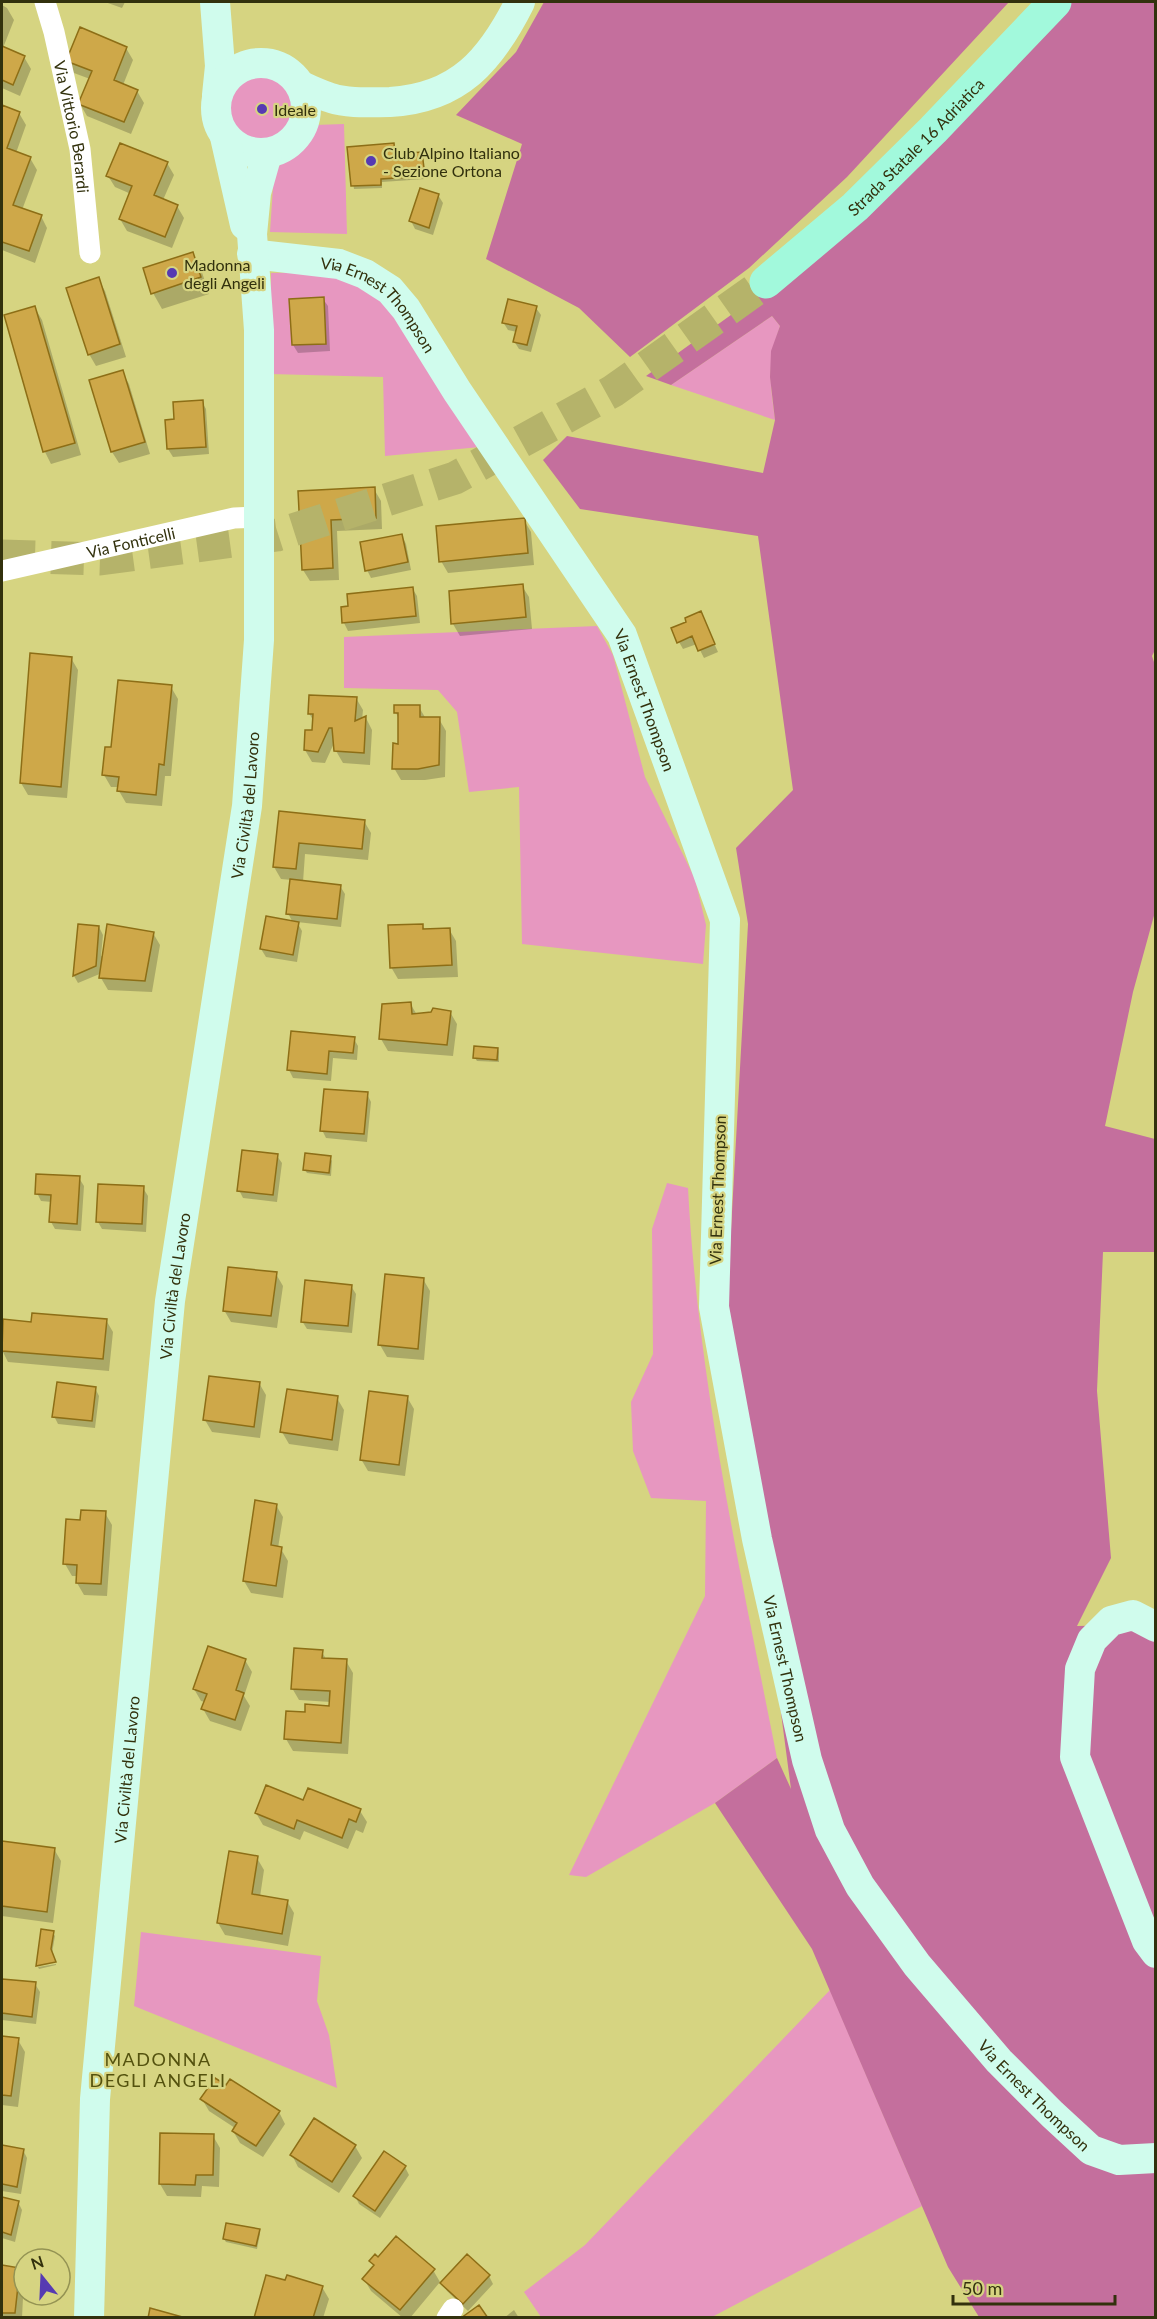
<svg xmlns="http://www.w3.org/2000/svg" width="1157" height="2319" viewBox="0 0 1157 2319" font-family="Lato,sans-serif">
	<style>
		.green { fill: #e797c0 }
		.forest { fill: #c46f9d }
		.shadow { fill: #0003 }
		.building { fill: #cea849; stroke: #8d6e16; stroke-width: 1.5 }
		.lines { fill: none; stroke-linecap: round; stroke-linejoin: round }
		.primary-tunnel { stroke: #b5b36a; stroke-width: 33; stroke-dasharray: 33 16; stroke-linecap: butt }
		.street { stroke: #fff; stroke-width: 21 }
		.secondary { stroke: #d0fced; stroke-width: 30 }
		.primary { stroke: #a2f9dc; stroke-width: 33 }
		.poi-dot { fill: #563ab2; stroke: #d6d481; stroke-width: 2 }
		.labels { text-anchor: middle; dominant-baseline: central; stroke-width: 4.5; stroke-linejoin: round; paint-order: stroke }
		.poi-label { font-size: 16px; fill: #32310d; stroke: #d6d481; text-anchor: start }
		.street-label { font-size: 16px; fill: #32310d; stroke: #d6d481 }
		.neighbourhood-label { font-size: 18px; letter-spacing: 1.5px; fill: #54520e; stroke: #d6d481 }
	</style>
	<rect width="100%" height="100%" fill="#d6d481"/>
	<!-- green -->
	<path class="green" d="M230 108a31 31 0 1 1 62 0a31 31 0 1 1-62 0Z
		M 344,124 L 347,234 L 270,232 L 274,172 L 314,125 Z
		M 315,272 L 351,277 L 393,310 L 480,447 L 385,456 L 383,377 L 270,374 L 271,273 Z
		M 772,316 L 780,326 C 767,364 770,381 775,420 L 671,385 Z
		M 597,626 L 613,655 L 645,777 L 695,879 L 706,925 L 703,964 L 522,944 L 519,787 L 469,792 L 457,712 L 438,690 L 344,688 L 344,637 Z
		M 667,1183 L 688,1188 C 698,1381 740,1570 777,1758 L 715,1803 L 586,1877 L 569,1875 L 705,1596 L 706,1501 L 651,1498 L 633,1451 L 631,1402 L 653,1354 L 652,1229 Z
		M 141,1932 L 321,1956 L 317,2001 L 329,2035 L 337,2088 L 134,2006 Z
		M 830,1990 L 922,2206 L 712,2317 L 541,2317 L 524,2292 L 585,2245 Z"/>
	<!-- forest -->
	<path class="forest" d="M 544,2 L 1009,2 L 847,177 L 749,268 L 630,357 L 579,308 L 486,259 L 522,144 L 456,115 L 516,52 Z
		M 1072,2 L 1155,2 L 1156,648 L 1152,656 L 1156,668 L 1155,912 L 1133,992 L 1105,1126 L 1155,1139 L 1156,1252 L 1103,1252 L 1097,1391 L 1111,1558 L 1077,1626 L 1135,1625 L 1154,1640 L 1155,1649 L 1155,2317 L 979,2317 L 948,2267 L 812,1949 L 715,1803 L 777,1758 L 791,1789 L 727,1302 L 748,924 L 736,848 L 793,790 L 758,536 L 580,509 L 543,460 L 567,436 L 763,473 L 775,420 L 770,377 L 771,351 L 780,326 L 772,316 L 671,385 L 646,376 L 756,297 L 912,169 Z"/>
	<!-- shadow -->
	<path class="shadow" d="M 105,2 L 125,2 L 122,8 Z
		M 2,5 L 7,8 L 14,20 L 3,48 L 24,57 L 31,69 L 20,96 L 2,88 Z
		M 126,48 L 133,60 L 123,85 L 137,91 L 144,103 L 131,134 L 87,116 L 80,104 L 90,79 L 74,73 L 67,61 Z
		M 2,107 L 19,113 L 26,125 L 16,153 L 30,158 L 37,170 L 22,210 L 41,216 L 47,228 L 35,263 L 2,250 Z
		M 393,145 L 395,155 L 421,153 L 425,179 L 382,182 L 382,188 L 354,189 L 348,148 Z
		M 167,163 L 174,175 L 163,200 L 177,206 L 184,218 L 172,248 L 127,231 L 120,219 L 131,194 L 115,187 L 108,176 Z
		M 438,195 L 443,203 L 433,235 L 415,229 L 411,221 Z
		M 192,254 L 201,269 L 209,294 L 162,309 L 153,293 Z
		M 98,279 L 105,291 L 126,357 L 96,366 L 89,354 Z
		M 323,299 L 328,306 L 330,351 L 298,353 L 293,345 Z
		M 35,308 L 42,320 L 81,455 L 51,464 L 45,452 L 6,316 Z
		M 536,308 L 541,315 L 531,352 L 519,349 L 514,341 L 517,332 L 508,330 L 503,322 Z
		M 122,372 L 129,384 L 150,454 L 119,463 L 112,452 Z
		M 202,402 L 206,409 L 209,454 L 173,457 L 168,449 L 166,421 L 176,420 Z
		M 374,489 L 381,501 L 382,529 L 337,531 L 339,580 L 310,581 L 303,570 L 300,492 Z
		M 524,520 L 531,532 L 534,565 L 448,573 L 441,561 Z
		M 402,536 L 406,544 L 411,570 L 371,578 L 367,570 Z
		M 522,586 L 529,597 L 532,629 L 460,636 L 453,624 Z
		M 412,588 L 417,596 L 420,623 L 348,631 L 344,623 L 342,608 Z
		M 704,621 L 718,652 L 704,658 L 697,644 L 683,649 L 679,642 Z
		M 71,658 L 78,670 L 67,798 L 28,795 L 21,783 Z
		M 171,687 L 178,699 L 171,776 L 165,776 L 162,806 L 126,803 L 119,791 L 119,787 L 111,787 L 104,775 L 112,749 Z
		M 356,698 L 363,710 L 362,720 L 366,718 L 372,730 L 370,765 L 343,763 L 336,751 L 335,741 L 325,763 L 312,762 L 305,750 L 313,732 L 314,722 L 309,713 Z
		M 396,707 L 419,707 L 426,719 L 439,719 L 446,731 L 445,777 L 425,780 L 401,780 L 394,768 L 399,745 L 399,719 L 396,713 Z
		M 280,812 L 364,821 L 371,833 L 368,860 L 305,854 L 303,882 L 340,886 L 345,894 L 341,927 L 297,922 L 302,931 L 297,962 L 266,957 L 261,949 L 293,923 L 288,913 L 292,880 L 281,879 L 274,867 Z
		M 80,925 L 99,927 L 103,935 L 101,956 L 104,957 L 153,933 L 160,945 L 152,992 L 108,990 L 101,978 L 102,973 L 78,983 L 74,976 Z
		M 422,925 L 425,930 L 449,929 L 456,941 L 458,977 L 398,979 L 391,967 Z
		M 410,1003 L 417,1015 L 450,1012 L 457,1024 L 453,1056 L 388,1051 L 381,1039 Z
		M 354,1039 L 358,1046 L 357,1060 L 333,1058 L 331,1081 L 293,1078 L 289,1070 Z
		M 498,1049 L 499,1052 L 499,1062 L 477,1061 L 475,1058 Z
		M 367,1094 L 371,1102 L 367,1142 L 326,1138 L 322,1130 Z
		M 277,1156 L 282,1163 L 277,1202 L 243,1198 L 239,1190 Z
		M 330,1158 L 332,1161 L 331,1176 L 307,1173 L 305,1170 Z
		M 79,1178 L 84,1186 L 81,1231 L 55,1229 L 51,1222 L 52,1202 L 41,1201 L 37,1193 Z
		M 143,1188 L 148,1196 L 146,1232 L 102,1229 L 98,1222 Z
		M 276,1274 L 283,1286 L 277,1328 L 231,1322 L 224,1310 Z
		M 423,1279 L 430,1291 L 424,1360 L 387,1357 L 380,1345 Z
		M 351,1286 L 356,1294 L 352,1333 L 307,1329 L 302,1321 Z
		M 106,1320 L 113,1332 L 109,1371 L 8,1362 L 2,1350 L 4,1321 L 32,1323 Z
		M 259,1383 L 266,1395 L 260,1438 L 212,1432 L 205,1420 Z
		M 95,1388 L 99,1396 L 95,1428 L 58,1424 L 54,1416 Z
		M 407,1397 L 414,1409 L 405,1476 L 368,1471 L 361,1459 Z
		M 337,1398 L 344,1410 L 338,1451 L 289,1444 L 282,1432 Z
		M 276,1505 L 283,1517 L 278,1548 L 281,1549 L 288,1561 L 283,1598 L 251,1593 L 244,1581 Z
		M 105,1513 L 112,1525 L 107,1596 L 84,1595 L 77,1583 L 78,1576 L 72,1576 L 65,1564 L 82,1522 Z
		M 322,1652 L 326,1659 L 346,1661 L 353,1673 L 348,1754 L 293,1751 L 286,1739 L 306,1714 L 330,1708 L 331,1702 L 299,1700 L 292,1688 Z
		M 245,1660 L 252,1672 L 244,1696 L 250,1706 L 241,1731 L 210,1721 L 203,1709 L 205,1702 L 201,1701 L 194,1689 Z
		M 304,1802 L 360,1811 L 367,1822 L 363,1833 L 356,1830 L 348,1849 L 304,1831 L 300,1840 L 263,1825 L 256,1813 Z
		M 2,1842 L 54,1849 L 61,1861 L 53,1923 L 2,1916 Z
		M 257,1858 L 264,1870 L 260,1897 L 287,1901 L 294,1913 L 288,1946 L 225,1935 L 218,1923 Z
		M 53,1933 L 55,1936 L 52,1953 L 38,1964 Z
		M 56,1964 L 56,1965 L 39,1969 L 38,1967 Z
		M 2,1980 L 35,1984 L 40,1992 L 36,2024 L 2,2020 Z
		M 2,2037 L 18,2040 L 25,2052 L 18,2107 L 2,2105 Z
		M 202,2099 L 279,2112 L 285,2124 L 263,2157 L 240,2143 L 233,2131 L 235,2128 L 209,2111 Z
		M 213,2136 L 220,2148 L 219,2187 L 202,2186 L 201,2197 L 167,2196 L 160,2184 Z
		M 355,2146 L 362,2158 L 339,2193 L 298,2167 L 292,2155 Z
		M 2,2147 L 23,2150 L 27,2158 L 21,2194 L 2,2191 Z
		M 405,2167 L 409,2175 L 380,2218 L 359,2204 L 355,2196 Z
		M 2,2199 L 18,2202 L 22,2210 L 15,2242 L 2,2238 Z
		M 259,2231 L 260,2234 L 257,2249 L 226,2242 L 224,2239 Z
		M 371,2261 L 433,2270 L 440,2282 L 410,2318 L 403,2318 L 371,2291 L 364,2279 L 374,2267 Z
		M 2,2267 L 19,2269 L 24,2278 L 22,2318 L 2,2318 Z
		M 489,2276 L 493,2284 L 468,2311 L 447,2291 L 442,2283 Z
		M 286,2282 L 322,2287 L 329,2299 L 323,2318 L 255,2318 Z
		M 514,2310 L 519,2318 L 504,2318 Z"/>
	<!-- building -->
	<path class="building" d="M 80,27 L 127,47 L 114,80 L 138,90 L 124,122 L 78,104 L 92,71 L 66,61 Z
		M 2,46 L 25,56 L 13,85 L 2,80 Z
		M 2,105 L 20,112 L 7,148 L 31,157 L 13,205 L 42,215 L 29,251 L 2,242 Z
		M 120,143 L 168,162 L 154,195 L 178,205 L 165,237 L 119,219 L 132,186 L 106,176 Z
		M 394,143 L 395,154 L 422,152 L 425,176 L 381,179 L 381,185 L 351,186 L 347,147 Z
		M 420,188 L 439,194 L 429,228 L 409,221 Z
		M 193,252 L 201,277 L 151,294 L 143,268 Z
		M 99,277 L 120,344 L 88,355 L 66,288 Z
		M 324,297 L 326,344 L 292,345 L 289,299 Z
		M 508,299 L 537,306 L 527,345 L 513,342 L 517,326 L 502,323 Z
		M 35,306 L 75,443 L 43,452 L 4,315 Z
		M 123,370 L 145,442 L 111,452 L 89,380 Z
		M 203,400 L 206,447 L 167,449 L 165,420 L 174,419 L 173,402 Z
		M 375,487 L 376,518 L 331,520 L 333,568 L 302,570 L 298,491 Z
		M 525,518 L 528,553 L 439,562 L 436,526 Z
		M 402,534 L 408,562 L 365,571 L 360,542 Z
		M 523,584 L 526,617 L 451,624 L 449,591 Z
		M 413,587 L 416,616 L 342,623 L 341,607 L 348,606 L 347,594 Z
		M 701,611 L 715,644 L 698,651 L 692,636 L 677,643 L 671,628 L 686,622 L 685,618 Z
		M 30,653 L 72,657 L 61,787 L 20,783 Z
		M 118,680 L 172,685 L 164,765 L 159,764 L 156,795 L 117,791 L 119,777 L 102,775 L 105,747 L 111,747 Z
		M 309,695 L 357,697 L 355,721 L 366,716 L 364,753 L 334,751 L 332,728 L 329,728 L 318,752 L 304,750 L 305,730 L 312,730 L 313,714 L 308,714 Z
		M 394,705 L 420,705 L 420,717 L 440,717 L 439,765 L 418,769 L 392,769 L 393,743 L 398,744 L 398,713 L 394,713 Z
		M 279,811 L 365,820 L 362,849 L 299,843 L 296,869 L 273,867 Z
		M 290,879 L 341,885 L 337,919 L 286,914 Z
		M 266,916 L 299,922 L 293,955 L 260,949 Z
		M 78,924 L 99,926 L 96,966 L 73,976 Z
		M 107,924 L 154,932 L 145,981 L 99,978 Z
		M 423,924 L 423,929 L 450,928 L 452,965 L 390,968 L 388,925 Z
		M 411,1002 L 412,1014 L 431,1012 L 433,1008 L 451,1011 L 447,1045 L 379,1039 L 382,1004 Z
		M 291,1031 L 355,1037 L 353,1053 L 329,1051 L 327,1074 L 287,1070 Z
		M 474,1046 L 498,1048 L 497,1060 L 473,1058 Z
		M 324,1089 L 368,1092 L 364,1134 L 320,1131 Z
		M 242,1150 L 278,1154 L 273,1195 L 237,1191 Z
		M 305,1153 L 331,1156 L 329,1173 L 303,1170 Z
		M 36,1174 L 80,1176 L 77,1224 L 49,1222 L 51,1195 L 35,1194 Z
		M 98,1184 L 144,1186 L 142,1224 L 96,1222 Z
		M 228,1267 L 277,1272 L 271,1316 L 223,1311 Z
		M 385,1274 L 424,1278 L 418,1349 L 378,1345 Z
		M 305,1280 L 352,1285 L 348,1326 L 301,1322 Z
		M 32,1313 L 107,1319 L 103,1359 L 2,1351 L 3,1319 L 31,1322 Z
		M 209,1376 L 260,1382 L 254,1427 L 203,1420 Z
		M 57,1382 L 96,1387 L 92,1421 L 52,1417 Z
		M 287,1389 L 338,1396 L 332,1440 L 280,1432 Z
		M 369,1391 L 408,1396 L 399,1465 L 360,1460 Z
		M 255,1500 L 277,1504 L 271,1545 L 282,1547 L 276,1586 L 243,1581 Z
		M 81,1510 L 106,1511 L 101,1584 L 76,1583 L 77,1565 L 63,1564 L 66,1519 L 80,1520 Z
		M 208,1646 L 246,1659 L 236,1690 L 244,1693 L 235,1720 L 201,1709 L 207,1694 L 193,1689 Z
		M 294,1648 L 323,1650 L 322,1658 L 347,1659 L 341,1743 L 284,1739 L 286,1711 L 305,1712 L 305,1704 L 329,1706 L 330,1691 L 291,1689 Z
		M 266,1785 L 303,1800 L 308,1788 L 361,1809 L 356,1822 L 349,1819 L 342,1838 L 297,1820 L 294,1829 L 255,1813 Z
		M 2,1841 L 55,1848 L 47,1912 L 2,1906 Z
		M 229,1851 L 258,1856 L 252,1894 L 288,1900 L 282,1934 L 217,1923 Z
		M 41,1929 L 54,1931 L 51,1949 L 56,1962 L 36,1966 Z
		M 2,1979 L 36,1982 L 32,2017 L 2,2013 Z
		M 2,2036 L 19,2038 L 11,2096 L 2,2095 Z
		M 215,2078 L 226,2085 L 230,2079 L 280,2111 L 256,2146 L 232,2131 L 237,2123 L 200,2099 Z
		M 314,2118 L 356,2145 L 332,2182 L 290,2155 Z
		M 160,2133 L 214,2134 L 213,2175 L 196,2175 L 195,2185 L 159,2184 Z
		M 2,2145 L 24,2149 L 17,2187 L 2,2184 Z
		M 384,2151 L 406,2166 L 375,2211 L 353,2196 Z
		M 2,2197 L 19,2201 L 11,2235 L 2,2232 Z
		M 226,2223 L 260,2229 L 256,2246 L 223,2239 Z
		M 396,2236 L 435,2269 L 400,2310 L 362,2279 L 374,2265 L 369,2261 L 375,2254 L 378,2257 Z
		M 467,2254 L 490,2275 L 463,2304 L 440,2283 Z
		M 2,2265 L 20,2268 L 15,2313 L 2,2313 Z
		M 266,2275 L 285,2280 L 287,2275 L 323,2286 L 313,2318 L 254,2318 Z
		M 479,2305 L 488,2318 L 461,2318 Z
		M 150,2308 L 186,2318 L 148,2318 Z"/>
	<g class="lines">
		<!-- primary-tunnel -->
		<path class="primary-tunnel" d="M 2,556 L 100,559 L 277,535 L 455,478 L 613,391 L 766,282"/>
		<!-- street -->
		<g class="street">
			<path id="s1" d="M 45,2 L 54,32 L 80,149 L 90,253"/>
			<path id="s2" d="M 2,571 L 234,518 L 259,517"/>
			<path d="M 447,2318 L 453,2309"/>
		</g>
		<!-- secondary -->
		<g class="secondary">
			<path d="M 215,2 L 220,66 L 217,95"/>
			<circle cx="261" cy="108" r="45"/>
			<path d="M 301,86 C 311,90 321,95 331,98 C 349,104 371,102 390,102 C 459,98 491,60 520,2"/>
			<path d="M 225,137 L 245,225"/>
			<path id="s3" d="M 252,254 L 339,264 L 365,274 L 390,290 L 406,309 L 457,391 L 622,635 L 725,920 L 714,1307 L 757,1539 L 807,1760 L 830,1830 L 860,1886 L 917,1965 L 999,2061 L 1052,2114 L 1091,2150 L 1119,2160 L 1156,2158"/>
			<path d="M 1156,1627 L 1133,1615 L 1111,1621 L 1092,1640 L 1080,1669 L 1075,1757 L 1147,1941 L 1156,1953"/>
			<path id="s4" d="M 89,2318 L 95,2099 L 170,1301 L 247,806 L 259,640 L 259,330 L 252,234 L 256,193 L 267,154"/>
		</g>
		<!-- primary -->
		<path class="primary" id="s5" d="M 766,282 L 855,207 L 933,130 L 1055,2"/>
	</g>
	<!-- markers -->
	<g class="poi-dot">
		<circle cx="262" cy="109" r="6"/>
		<circle cx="371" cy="161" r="6"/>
		<circle cx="172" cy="273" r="6"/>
	</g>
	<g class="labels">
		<!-- poi labels -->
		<g class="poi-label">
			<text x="274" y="109">Ideale</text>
			<text x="383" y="152">Club Alpino Italiano<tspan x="383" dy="18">- Sezione Ortona</tspan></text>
			<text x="184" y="264">Madonna<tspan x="184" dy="18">degli Angeli</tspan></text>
		</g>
		<!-- street labels -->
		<g class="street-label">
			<text stroke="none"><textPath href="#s1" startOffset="128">Via Vittorio Berardi</textPath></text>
			<text stroke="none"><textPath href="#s5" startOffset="202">Strada Statale 16 Adriatica</textPath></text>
			<text stroke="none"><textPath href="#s3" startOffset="144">Via Ernest Thompson</textPath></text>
			<text stroke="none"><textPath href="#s2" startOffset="132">Via Fonticelli</textPath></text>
			<text stroke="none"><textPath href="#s3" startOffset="630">Via Ernest Thompson</textPath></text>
			<text stroke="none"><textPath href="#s4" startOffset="1522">Via Civiltà del Lavoro</textPath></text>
			<text transform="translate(717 1190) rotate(-88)">Via Ernest Thompson</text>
			<text stroke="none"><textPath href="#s4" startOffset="1036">Via Civiltà del Lavoro</textPath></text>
			<text stroke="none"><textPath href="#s3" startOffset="1620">Via Ernest Thompson</textPath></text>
			<text stroke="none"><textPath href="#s4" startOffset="550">Via Civiltà del Lavoro</textPath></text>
			<text stroke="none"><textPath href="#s3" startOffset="2124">Via Ernest Thompson</textPath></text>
		</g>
		<!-- neighbourhood labels -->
		<g class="neighbourhood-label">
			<text x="158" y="2059">MADONNA<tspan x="158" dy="21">DEGLI ANGELI</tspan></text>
		</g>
	</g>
	<!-- border -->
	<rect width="1157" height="2319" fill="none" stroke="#32310d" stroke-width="6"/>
	<!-- north arrow -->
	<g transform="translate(42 2277) rotate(342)"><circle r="28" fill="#d6d481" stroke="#949353" stroke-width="1.5"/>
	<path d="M0-4.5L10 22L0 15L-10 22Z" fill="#563ab2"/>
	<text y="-9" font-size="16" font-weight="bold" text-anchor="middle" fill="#32310d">N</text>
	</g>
	<!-- scale -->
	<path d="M953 2295v9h162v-9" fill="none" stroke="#32310d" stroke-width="3"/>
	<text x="962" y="2295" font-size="18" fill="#32310d" stroke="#d6d481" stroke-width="4.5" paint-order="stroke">50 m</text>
</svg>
